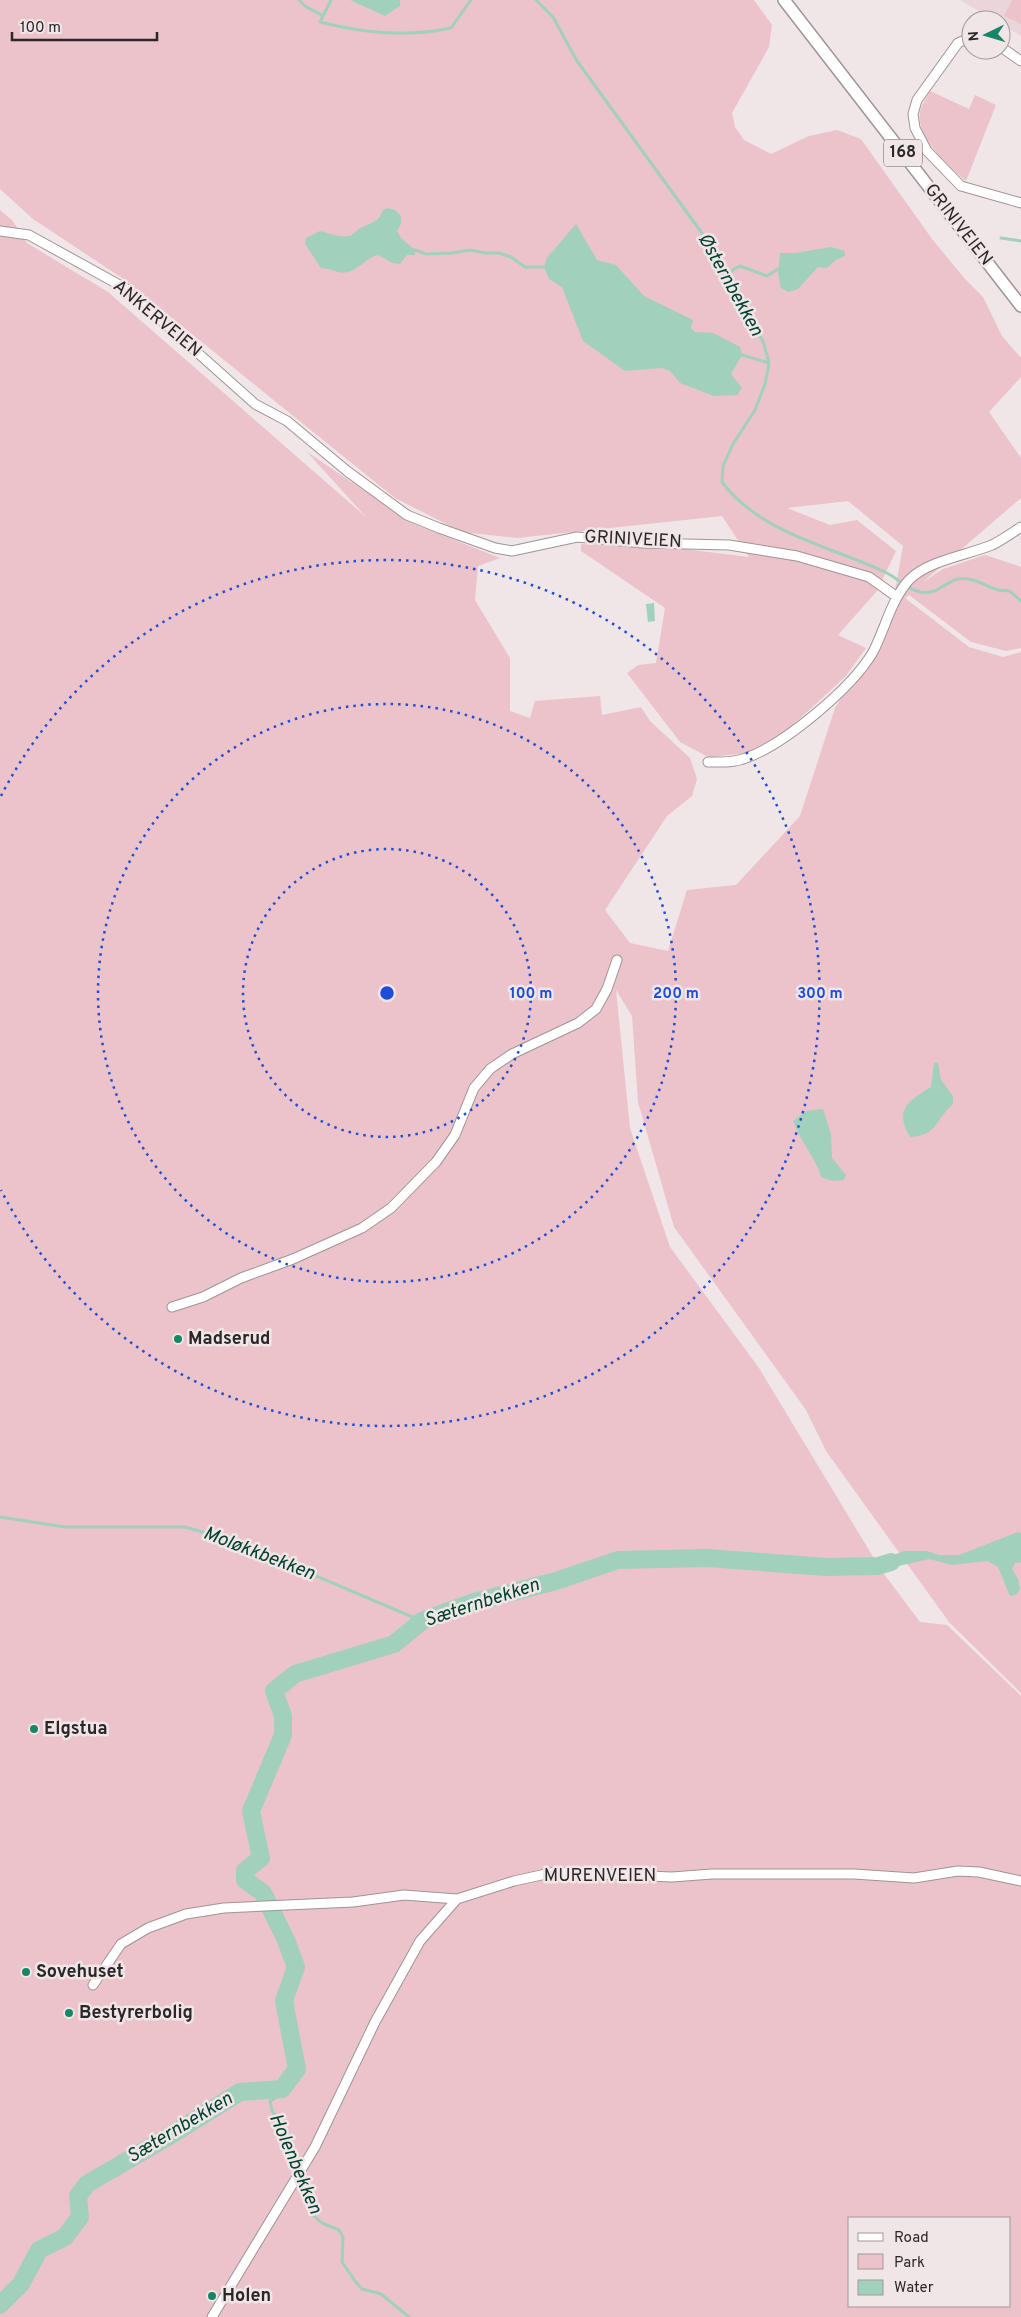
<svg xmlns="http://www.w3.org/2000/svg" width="1021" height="2317" viewBox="0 0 1021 2317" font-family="Overpass,sans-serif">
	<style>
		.built { fill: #ead6da }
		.green { fill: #ecc3cb; fill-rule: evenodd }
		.water { fill: #a1d0bd }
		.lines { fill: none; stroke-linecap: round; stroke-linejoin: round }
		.stream { stroke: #a1d0bd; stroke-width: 3 }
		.river { stroke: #a1d0bd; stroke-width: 18 }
		.minor-casing { stroke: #9e9496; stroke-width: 11 }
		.major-casing { stroke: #9e9496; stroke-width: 14 }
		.minor { stroke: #fff; stroke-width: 9 }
		.major { stroke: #fff; stroke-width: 11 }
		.ring { fill: none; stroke: #1d4ed8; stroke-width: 2.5; stroke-dasharray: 2.5 5 }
		.poi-dot { fill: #158766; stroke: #f0e5e7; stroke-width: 2 }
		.labels { text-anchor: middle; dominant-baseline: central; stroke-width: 5; stroke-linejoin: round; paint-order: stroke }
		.shield { fill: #f0e5e7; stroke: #666061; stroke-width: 1 }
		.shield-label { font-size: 16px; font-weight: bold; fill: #2b2728 }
		.street-label { font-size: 18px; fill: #2b2728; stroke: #f0e5e7 }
		.poi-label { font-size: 18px; font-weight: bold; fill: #2b2728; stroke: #f0e5e7; text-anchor: start }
		.water-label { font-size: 19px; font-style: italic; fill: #004230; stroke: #f0e5e7 }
		.centre { fill: #1d4ed8; stroke: #f0e5e7; stroke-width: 2.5 }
		.ring-label { font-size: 15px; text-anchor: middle; font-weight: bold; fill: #1d4ed8; stroke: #f0e5e7; stroke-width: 5; stroke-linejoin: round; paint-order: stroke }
	</style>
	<rect width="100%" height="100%" fill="#f0e5e7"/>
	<!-- built -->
	<path class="built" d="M 960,0 L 1021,0 L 1021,36 L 1001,24 L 1001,20 L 994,20 Z"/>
	<!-- green -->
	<path class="green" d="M 0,0 L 754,0 L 772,25 L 769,47 L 732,113 L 735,127 L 744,140 L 771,154 L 809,136 L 837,130 L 861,139 L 932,239 L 965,279 L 983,297 L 1002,336 L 1021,358 L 1021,377 L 989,412 L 1021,458 L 1021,498 L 923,582 L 943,569 L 985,555 L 1019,566 L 1021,567 L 1021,648 L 1006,651 L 971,642 L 909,595 L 905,598 L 969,647 L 1003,657 L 1021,652 L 1021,1693 L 949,1622 L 826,1451 L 806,1410 L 674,1227 L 638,1102 L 632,1016 L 616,990 L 630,1128 L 670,1247 L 759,1368 L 881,1570 L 920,1622 L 947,1625 L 1021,1696 L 1021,2317 L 0,2317 L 0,210 L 12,220 L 27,243 L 108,292 L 366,517 L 307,452 L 414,524 L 500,558 L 478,566 L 475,600 L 510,658 L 510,711 L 530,718 L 535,701 L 600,696 L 602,715 L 641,707 L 650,721 L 690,758 L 697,779 L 692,796 L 667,816 L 605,910 L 630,943 L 668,951 L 687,890 L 736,885 L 800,816 L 835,708 L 889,624 L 903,546 L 848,501 L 787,508 L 830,525 L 857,520 L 896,551 L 877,591 L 838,635 L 866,648 L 845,677 L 783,734 L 748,753 L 708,757 L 680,742 L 627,673 L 638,665 L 656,663 L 665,608 L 581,551 L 581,544 L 684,549 L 749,557 L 722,516 L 517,538 L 462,532 L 395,498 L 125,280 L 33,219 L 0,189 ZM 850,2218 L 1010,2218 L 1010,2306 L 850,2306 Z
		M 1012,0 L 1021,0 L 1021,24 L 1004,16 Z
		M 930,91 L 969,109 L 975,95 L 996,105 L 966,181 C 949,166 916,139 920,112 C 921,106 927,97 930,91 Z"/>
	<!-- water -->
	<path class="water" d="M 350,0 L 400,0 L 400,6 L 385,16 Z
		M 387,208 L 395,210 L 401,216 L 401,224 L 397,231 L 401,238 L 415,250 L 415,255 L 407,255 L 400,264 L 392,263 L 378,255 C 367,257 360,269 348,272 C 339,275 331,268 321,268 L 305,244 L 306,238 L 320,231 C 329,233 339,238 348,236 C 353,236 356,230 361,228 C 370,223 380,222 382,211 Z
		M 576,224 L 597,260 L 616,265 L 644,296 L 693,320 L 691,328 L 695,332 L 713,333 L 740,347 L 742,355 L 731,374 L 742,388 L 737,395 L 714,396 L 680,383 L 670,371 L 662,368 L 625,371 L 583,341 L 562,287 L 549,279 L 544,267 L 547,258 Z
		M 831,247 L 845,251 L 845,256 L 836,260 L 827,268 L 818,267 L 798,289 L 788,292 L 781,288 L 778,274 L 780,253 L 796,253 Z
		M 654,603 L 655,621 L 648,622 L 646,604 Z
		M 934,1063 L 938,1063 L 941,1080 L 953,1096 L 953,1104 C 934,1121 938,1135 910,1137 C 894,1110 908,1101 931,1087 Z
		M 823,1109 L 831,1134 L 832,1158 L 846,1175 L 844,1180 L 832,1181 L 821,1177 C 817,1160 800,1141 793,1121 L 806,1111 Z
		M 1018,1532 L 1021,1533 L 1021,1562 L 1015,1563 L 1012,1569 L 1018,1579 L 1020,1589 L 1016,1595 L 1010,1596 L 998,1567 L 987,1561 L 952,1565 L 929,1559 L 894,1567 L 888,1557 L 904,1551 L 927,1551 L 939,1555 L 959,1555 Z"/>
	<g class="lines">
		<!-- stream -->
		<path class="stream" d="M 299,0 L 305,6 L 323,16 L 320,22 C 362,33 409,37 451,28 L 471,0
			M 536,0 L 553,17 L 577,61 L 712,247 L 723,265 L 725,283 L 750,314 L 764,344 L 769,363 L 765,384 L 755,410 L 733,444 L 723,466 L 722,482 C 761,534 831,546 887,573 C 897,578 908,590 920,592 C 939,595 942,583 958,579 C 971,576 985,586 998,590 C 1001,591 1006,590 1009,591 C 1013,593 1017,598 1021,601
			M 323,16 L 331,0
			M 1001,238 L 1021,241
			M 415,250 L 426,254 L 452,253 L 470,250 L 485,253 L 499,253 L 511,257 L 525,267 L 544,267
			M 724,279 L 734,269 L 740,266 L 767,276 L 778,269
			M 742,355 L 769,363
			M 0,1517 L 65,1527 L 185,1527 L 234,1541 L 422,1621
			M 282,2089 L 277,2097 L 270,2101 L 272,2111 L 282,2124 L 284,2147 L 292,2151 L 292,2162 L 303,2177 L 300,2185 L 313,2215 L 322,2223 L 339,2230 L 343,2237 L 342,2262 L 355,2281 L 362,2289 L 381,2294 L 409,2317"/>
		<!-- river -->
		<path class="river" d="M 0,2305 L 21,2284 L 39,2250 L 65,2237 L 80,2217 L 78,2196 L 87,2184 L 171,2135 L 240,2092 L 282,2089 L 297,2069 L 284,2001 L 296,1967 L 286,1940 L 263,1893 L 245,1880 L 245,1871 L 261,1858 L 251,1811 L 283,1735 L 283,1716 L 274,1691 L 295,1674 L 394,1644 L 422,1621 L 474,1602 L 556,1581 L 618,1560 L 708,1558 L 826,1567 L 878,1566 L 891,1562"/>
		<!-- minor casing -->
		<g class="minor-casing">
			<path id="minor" d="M 971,37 L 958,43 L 917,100 L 913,114 L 915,128 L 927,151 L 961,186 L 1021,203
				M 1001,47 L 1021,61
				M 0,231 L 29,235 L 125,288 L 255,404 L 287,421 L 347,471 L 407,515 L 439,528 L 495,548 L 512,551 L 577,537 L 643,543 L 729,545 L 797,556 L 869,577 L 897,597
				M 708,762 C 720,762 734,763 746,758 C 785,744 852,688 873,652 C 885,629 891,600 909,580 C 927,561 967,555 992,545 C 1002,540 1012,533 1021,527
				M 172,1307 L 203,1297 L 241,1278 L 293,1259 L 362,1228 L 391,1208 L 436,1162 L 455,1135 L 474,1088 L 490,1069 L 512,1054 L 578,1023 L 596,1009 L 607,989 L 617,960
				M 93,1985 L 121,1944 L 148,1928 L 186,1914 L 224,1908 L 353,1902 L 404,1895 L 457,1899
				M 212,2317 L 315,2147 L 375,2022 L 420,1941 L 457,1899 L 514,1881 L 555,1872 L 672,1877 L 712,1874 L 854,1874 L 914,1878 L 958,1871 L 979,1872 L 1021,1881"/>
		</g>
		<!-- major casing -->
		<g class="major-casing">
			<path id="major" d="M 784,0 L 1021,306"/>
		</g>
		<!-- minor -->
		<use href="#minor" class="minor"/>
		<!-- major -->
		<use href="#major" class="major"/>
	</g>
	<!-- distance rings -->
	<g class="ring">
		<circle cx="387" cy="993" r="144"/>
		<circle cx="387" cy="993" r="289"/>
		<path d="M1 796A433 433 0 1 1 1 1190"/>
	</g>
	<!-- markers -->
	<g class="poi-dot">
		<circle cx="178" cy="1339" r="5"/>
		<circle cx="34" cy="1729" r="5"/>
		<circle cx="26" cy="1972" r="5"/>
		<circle cx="69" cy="2013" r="5"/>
		<circle cx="212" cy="2296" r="5"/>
	</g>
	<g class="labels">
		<!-- shield labels -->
		<rect class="shield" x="884" y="139.5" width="38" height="27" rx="4"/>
		<g class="shield-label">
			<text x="903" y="153">168</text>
		</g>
		<!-- street labels -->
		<g class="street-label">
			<text transform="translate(958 225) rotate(52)">GRINIVEIEN</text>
			<text transform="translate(157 319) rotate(40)">ANKERVEIEN</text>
			<text transform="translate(633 540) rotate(3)">GRINIVEIEN</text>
			<text x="600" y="1876">MURENVEIEN</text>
		</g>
		<!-- poi labels -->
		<g class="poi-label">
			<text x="188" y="1339">Madserud</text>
			<text x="44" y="1729">Elgstua</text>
			<text x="36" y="1972">Sovehuset</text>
			<text x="79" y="2013">Bestyrerbolig</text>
			<text x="222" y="2296">Holen</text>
		</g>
		<!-- water labels -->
		<g class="water-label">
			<text transform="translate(730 285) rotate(61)">Østernbekken</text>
			<text transform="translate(259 1554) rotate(21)">Moløkkbekken</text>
			<text transform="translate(482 1603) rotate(-18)">Sæternbekken</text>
			<text transform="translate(180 2128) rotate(-31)">Sæternbekken</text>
			<text transform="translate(295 2164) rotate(67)">Holenbekken</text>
		</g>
	</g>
	<circle cx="387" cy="993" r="8" class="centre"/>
	<g class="ring-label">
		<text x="531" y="998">100 m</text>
		<text x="676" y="998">200 m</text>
		<text x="820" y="998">300 m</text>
	</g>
	<!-- legend -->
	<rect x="848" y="2217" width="162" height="90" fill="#f0e5e7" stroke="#a1999b"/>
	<rect x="858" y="2233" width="25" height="8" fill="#ffffff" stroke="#a1999b"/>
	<text x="894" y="2242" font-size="15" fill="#2b2728">Road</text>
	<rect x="858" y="2254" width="25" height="15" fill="#ecc3cb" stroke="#a1999b"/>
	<text x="894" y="2267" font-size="15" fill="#2b2728">Park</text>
	<rect x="858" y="2280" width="25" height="15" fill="#a1d0bd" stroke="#a1999b"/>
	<text x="894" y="2292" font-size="15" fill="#2b2728">Water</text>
	<!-- north arrow -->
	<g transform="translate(986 35) rotate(265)"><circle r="24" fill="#f0e5e7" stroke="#a1999b"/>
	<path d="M0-4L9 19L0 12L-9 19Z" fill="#158766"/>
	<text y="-8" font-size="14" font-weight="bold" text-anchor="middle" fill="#2b2728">N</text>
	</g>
	<!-- scale -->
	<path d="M12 32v8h145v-8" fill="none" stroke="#2b2728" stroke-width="2.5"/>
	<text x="20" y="32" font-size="15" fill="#2b2728" stroke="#f0e5e7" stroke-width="4" paint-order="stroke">100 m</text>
</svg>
